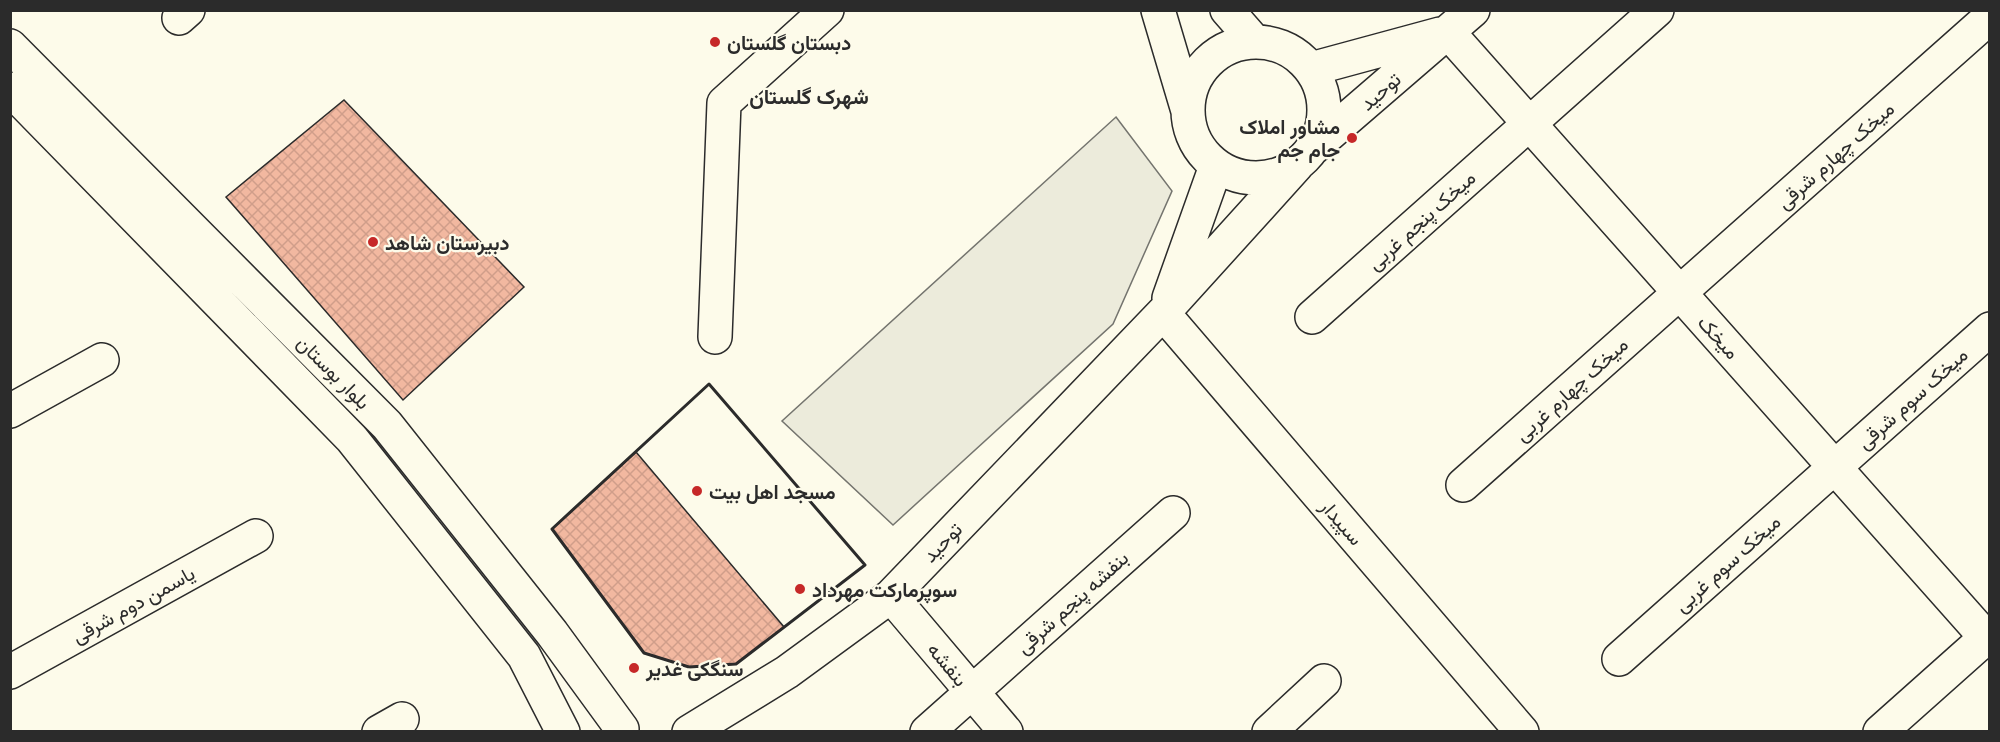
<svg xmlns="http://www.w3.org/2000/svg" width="2000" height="742" viewBox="0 0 2000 742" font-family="Ubuntu,Vazirmatn,sans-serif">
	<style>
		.park { fill: #ecebdb; stroke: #74746e; stroke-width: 1.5 }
		.building { fill: url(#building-cross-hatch); stroke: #2b2b2b; stroke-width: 1.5 }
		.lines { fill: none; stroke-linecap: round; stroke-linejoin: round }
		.minor-casing { stroke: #2b2b2b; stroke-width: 36 }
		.major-casing { stroke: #2b2b2b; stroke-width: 36 }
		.minor { stroke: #fdfbea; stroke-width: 33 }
		.major { stroke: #fdfbea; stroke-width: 33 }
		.wall { stroke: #2b2b2b; stroke-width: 3 }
		.poi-dot { fill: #c62828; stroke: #fdfbea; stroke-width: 2 }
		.labels { text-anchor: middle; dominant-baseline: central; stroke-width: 4.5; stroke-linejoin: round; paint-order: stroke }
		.poi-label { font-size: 20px; font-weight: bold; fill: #2b2b2b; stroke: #fdfbea; text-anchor: start }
		.street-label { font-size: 20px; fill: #2b2b2b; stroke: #fdfbea }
		.neighbourhood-label { font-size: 21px; font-weight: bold; fill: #2b2b2b; stroke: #fdfbea }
	</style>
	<defs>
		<pattern id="building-cross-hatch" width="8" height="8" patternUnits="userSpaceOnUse" patternTransform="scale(1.5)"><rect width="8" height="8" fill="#f2b8a0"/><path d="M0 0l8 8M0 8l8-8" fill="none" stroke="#d09e8a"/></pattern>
	</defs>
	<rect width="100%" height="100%" fill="#fdfbea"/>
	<!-- park -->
	<path class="park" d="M 1116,117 L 1172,191 L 1113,324 L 893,525 L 782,421 Z"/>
	<!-- building -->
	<path class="building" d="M 344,100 L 524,287 L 403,400 L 226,197 Z
		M 636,452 L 784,627 L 736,664 L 689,667 L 644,653 L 552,529 Z"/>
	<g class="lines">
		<!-- minor casing -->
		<g class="minor-casing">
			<path id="minor" d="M 1158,10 L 1188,111
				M 1227,10 L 1255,42
				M 179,18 L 188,10
				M 1448,32 L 1990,642
				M1188 110a68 68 0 1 1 136 0a68 68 0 1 1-136 0Z
				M 1311,69 L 1440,34
				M 1313,148 L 1473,10
				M 1169,298 L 1216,166
				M 1163,313 L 1522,732
				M 1312,317 L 1657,10
				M 715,337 L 724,103 L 827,10
				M 10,411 L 102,360
				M 1463,485 L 1990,17
				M 891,596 L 1006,732
				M 1619,659 L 1990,329
				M 10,672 L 256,536
				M 379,732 L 402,719
				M 689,732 L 787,672 L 891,596 L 1163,313 L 1297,165
				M 927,732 L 1173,513
				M 1269,732 L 1324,681
				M 1880,732 L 1990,634"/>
		</g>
		<!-- major casing -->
		<g class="major-casing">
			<path id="major" d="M 10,46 L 387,425 L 552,633 L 622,729
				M 10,89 L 352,439 L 524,656 L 563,732"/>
		</g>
		<!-- minor -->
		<use href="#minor" class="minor"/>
		<!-- major -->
		<use href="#major" class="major"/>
		<!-- wall -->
		<path class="wall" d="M 709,384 L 865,565 L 736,664 L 689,667 L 644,653 L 552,529 Z"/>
	</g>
	<!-- markers -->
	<g class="poi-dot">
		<circle cx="715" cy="42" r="6"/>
		<circle cx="1352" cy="138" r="6"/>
		<circle cx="373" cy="242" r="6"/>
		<circle cx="697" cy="491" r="6"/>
		<circle cx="800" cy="589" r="6"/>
		<circle cx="634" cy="668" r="6"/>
	</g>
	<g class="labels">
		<!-- poi labels -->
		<g class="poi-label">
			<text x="727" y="42">دبستان گلستان</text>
			<text x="1340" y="126" text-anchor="end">مشاور املاک<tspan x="1340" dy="23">جام جم</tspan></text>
			<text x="385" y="242">دبیرستان شاهد</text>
			<text x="709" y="491">مسجد اهل بیت</text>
			<text x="812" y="589">سوپرمارکت مهرداد</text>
			<text x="646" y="668">سنگکی غدیر</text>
		</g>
		<!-- street labels -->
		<g class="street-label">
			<text transform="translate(1380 91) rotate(-41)">توحید</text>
			<text transform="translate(1835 155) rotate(-42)">میخک چهارم شرقی</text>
			<text transform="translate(1421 220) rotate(-42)">میخک پنجم غربی</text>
			<text transform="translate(1719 337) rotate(48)">میخک</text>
			<text transform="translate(334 372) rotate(45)">بلوار بوستان</text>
			<text transform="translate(1571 389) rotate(-42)">میخک چهارم غربی</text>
			<text transform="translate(1912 398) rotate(-42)">میخک سوم شرقی</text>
			<text transform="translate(1342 522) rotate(49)">سپیدار</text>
			<text transform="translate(942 542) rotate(-46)">توحید</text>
			<text transform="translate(1727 563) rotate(-42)">میخک سوم غربی</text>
			<text transform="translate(1072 602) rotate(-42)">بنفشه پنجم شرقی</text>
			<text transform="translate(133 604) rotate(-29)">یاسمن دوم شرقی</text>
			<text transform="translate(948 664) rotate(50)">بنفشه</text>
		</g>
		<!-- neighbourhood labels -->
		<g class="neighbourhood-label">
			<text x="809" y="96">شهرک گلستان</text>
		</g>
	</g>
	<!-- border -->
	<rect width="2000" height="742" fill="none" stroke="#2b2b2b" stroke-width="24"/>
</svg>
